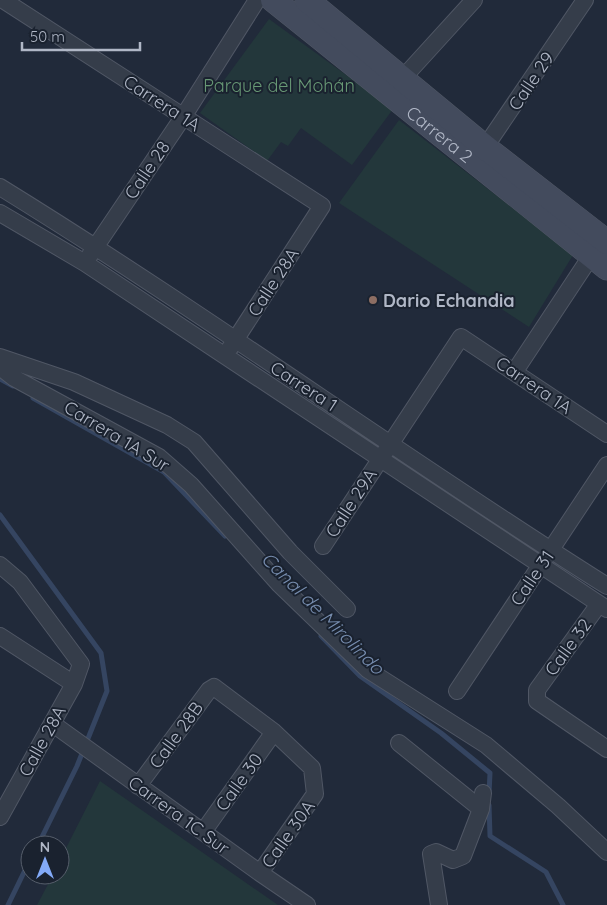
<svg xmlns="http://www.w3.org/2000/svg" width="607" height="905" viewBox="0 0 607 905" font-family="Quicksand,sans-serif">
	<style>
		.green { fill: #23373b }
		.lines { fill: none; stroke-linecap: round; stroke-linejoin: round }
		.stream { stroke: #354561; stroke-width: 5 }
		.street-casing { stroke: #505765; stroke-width: 18 }
		.secondary-casing { stroke: #505765; stroke-width: 25 }
		.street { stroke: #353d4a; stroke-width: 16 }
		.secondary { stroke: #434b5d; stroke-width: 24 }
		.education-dot { fill: #8d6e63; stroke: #1a222f; stroke-width: 2 }
		.labels { text-anchor: middle; dominant-baseline: central; stroke-width: 4; stroke-linejoin: round; paint-order: stroke }
		.street-label { font-size: 18px; fill: #b0b7c6; stroke: #1a222f }
		.park-label { font-size: 18px; fill: #679774; stroke: #1a222f }
		.poi-label { font-size: 18px; font-weight: bold; fill: #b0b7c6; stroke: #1a222f; text-anchor: start }
		.water-label { font-size: 19px; font-style: italic; fill: #778daf; stroke: #1a222f }
	</style>
	<rect width="100%" height="100%" fill="#212a3a"/>
	<!-- green -->
	<path class="green" d="M 269,19 L 393,109 L 352,165 L 301,128 L 288,146 L 281,142 L 267,161 L 200,113 Z
		M 399,120 L 573,255 L 529,327 L 339,203 Z
		M 100,781 L 278,905 L 37,905 L 53,875 L 60,875 L 60,860 Z"/>
	<g class="lines">
		<!-- stream -->
		<path class="stream" d="M 0,379 L 13,386
			M 33,398 L 164,472 L 225,536
			M 0,515 L 101,653 L 107,691 L 77,766 L 38,845
			M 321,636 L 360,676 L 441,733 L 490,773 L 489,794
			M 489,805 L 490,836 L 546,872 L 563,905
			M 8,905 L 30,860"/>
		<!-- street casing -->
		<g class="street-casing">
			<path id="street" d="M 3,0 L 322,206 L 230,348
				M 402,79 L 474,0
				M 479,156 L 585,0
				M 0,187 C 206,314 402,457 607,586
				M 0,213 L 85,263 L 607,609
				M 90,255 L 183,117 L 257,0
				M 0,357 L 74,382 L 167,425 L 194,442 L 290,552 L 347,609
				M 0,367 L 14,378 L 159,457 L 191,485 L 279,584 L 368,670 L 486,745 L 558,806 L 607,852
				M 515,371 L 591,256
				M 323,546 L 461,337 L 607,434
				M 0,565 L 20,582 L 81,664 L 74,684 L 0,817
				M 599,604 L 537,690 L 537,701 L 607,749
				M 0,636 L 74,684
				M 457,691 L 607,465
				M 53,724 L 260,873 L 307,905
				M 399,743 L 481,809
				M 138,786 L 209,690 L 214,687 L 274,732 L 312,768 L 315,794 L 260,873
				M 203,832 L 274,732
				M 439,905 L 431,854 L 436,852 L 453,860 L 463,856 L 481,809 L 483,793"/>
		</g>
		<!-- secondary casing -->
		<g class="secondary-casing">
			<g id="secondary">
				<path id="s1" d="M 273,0 L 607,268"/>
				<path d="M 307,0 L 486,148 L 607,242"/>
			</g>
		</g>
		<!-- street -->
		<use href="#street" class="street"/>
		<!-- secondary -->
		<use href="#secondary" class="secondary"/>
	</g>
	<!-- markers -->
	<circle class="education-dot" cx="373" cy="300" r="5"/>
	<g class="labels">
		<!-- street labels -->
		<g class="street-label">
			<text transform="translate(531 81) rotate(-56)">Calle 29</text>
			<text transform="translate(162 103) rotate(33)">Carrera 1A</text>
			<text stroke="none"><textPath href="#s1" startOffset="214">Carrera 2</textPath></text>
			<text transform="translate(147 170) rotate(-56)">Calle 28</text>
			<text transform="translate(273 282) rotate(-57)">Calle 28A</text>
			<text transform="translate(534 385) rotate(34)">Carrera 1A</text>
			<text transform="translate(304 386) rotate(33)">Carrera 1</text>
			<text transform="translate(117 436) rotate(31)">Carrera 1A Sur</text>
			<text transform="translate(351 503) rotate(-57)">Calle 29A</text>
			<text transform="translate(532 578) rotate(-56)">Calle 31</text>
			<text transform="translate(568 647) rotate(-54)">Calle 32</text>
			<text transform="translate(176 735) rotate(-54)">Calle 28B</text>
			<text transform="translate(42 741) rotate(-61)">Calle 28A</text>
			<text transform="translate(239 782) rotate(-54)">Calle 30</text>
			<text transform="translate(179 815) rotate(36)">Carrera 1C Sur</text>
			<text transform="translate(288 834) rotate(-55)">Calle 30A</text>
		</g>
		<!-- park labels -->
		<g class="park-label">
			<text x="279" y="85">Parque del Mohán</text>
		</g>
		<!-- poi labels -->
		<g class="poi-label">
			<text x="383" y="300">Dario Echandia</text>
		</g>
		<!-- water labels -->
		<g class="water-label">
			<text transform="translate(323 613) rotate(45)">Canal de Mirolindo</text>
		</g>
	</g>
	<!-- north arrow -->
	<g transform="translate(45 860)"><circle r="24" fill="#1a222f" stroke="#565e6b"/>
	<path d="M0-4L9 19L0 12L-9 19Z" fill="#83aaf8"/>
	<text y="-8" font-size="14" font-weight="bold" text-anchor="middle" fill="#b0b7c6">N</text>
	</g>
	<!-- scale -->
	<path d="M22 42v8h118v-8" fill="none" stroke="#b0b7c6" stroke-width="2.5"/>
	<text x="30" y="42" font-size="15" fill="#b0b7c6" stroke="#1a222f" stroke-width="4" paint-order="stroke">50 m</text>
</svg>
